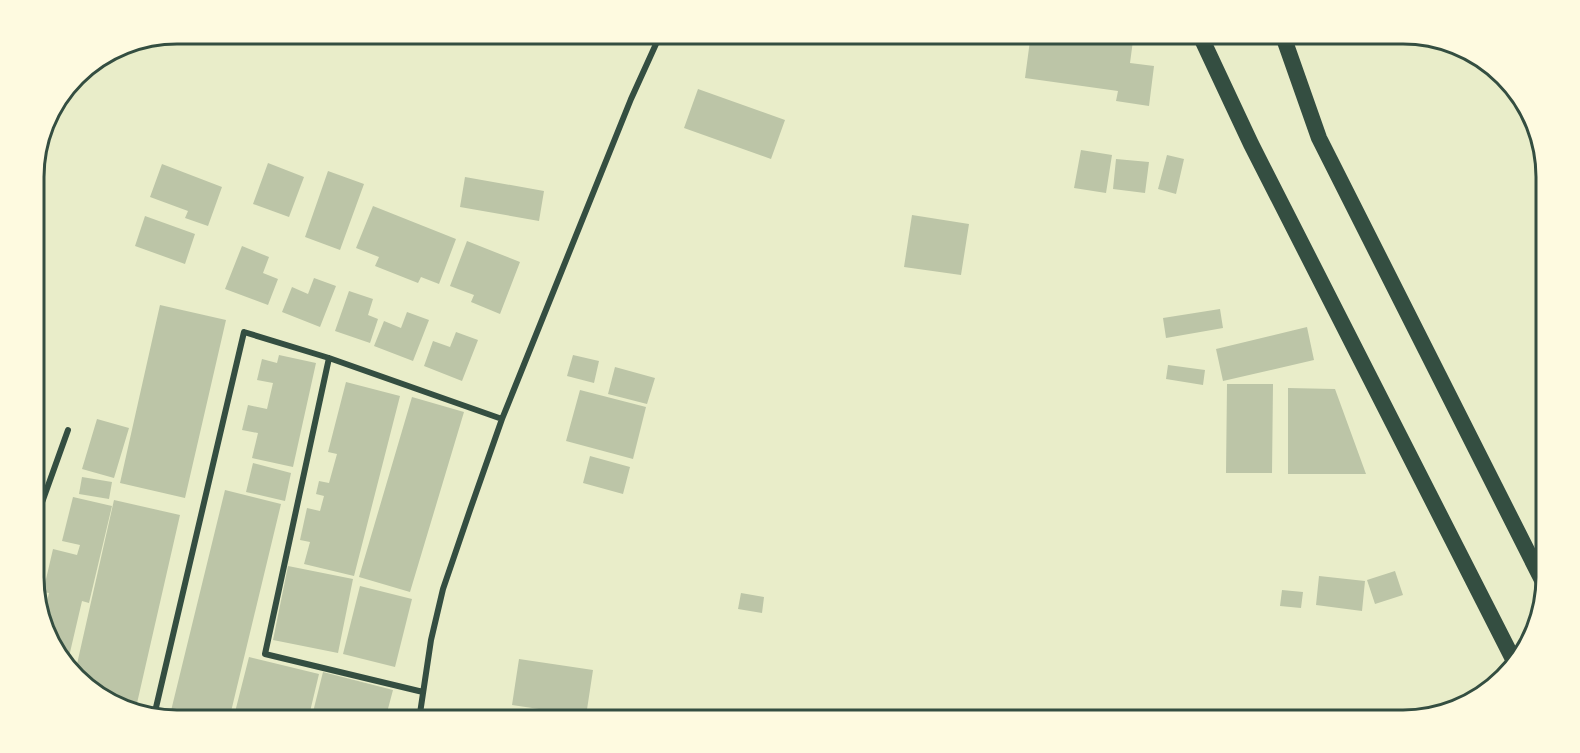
<svg xmlns="http://www.w3.org/2000/svg" width="1580" height="753" viewBox="0 0 1580 753" font-family="'Source Sans 3',sans-serif">
	<style>
		.building { fill: #bcc5a7 }
		.lines { fill: none; stroke-linecap: round; stroke-linejoin: round }
		.minor { stroke: #344e41; stroke-width: 6 }
		.trunk { stroke: #344e41; stroke-width: 16 }
		.rim { fill: none; stroke: #344e41; stroke-width: 3 }
	</style>
	<rect width="100%" height="100%" fill="#e9edc9"/>
	<!-- building -->
	<path class="building" d="M 1031,33 L 1134,33 L 1130,63 L 1154,66 L 1149,106 L 1116,101 L 1118,91 L 1025,78 Z
		M 72,82 L 65,107 L 55,104 Z
		M 698,89 L 785,120 L 771,159 L 684,128 Z
		M 1081,150 L 1112,155 L 1106,193 L 1074,188 Z
		M 1167,155 L 1184,159 L 1176,194 L 1158,189 Z
		M 1116,159 L 1149,162 L 1145,193 L 1113,189 Z
		M 268,163 L 304,177 L 289,217 L 253,204 Z
		M 162,164 L 222,187 L 208,226 L 185,218 L 188,211 L 150,197 Z
		M 328,171 L 364,184 L 340,250 L 305,237 Z
		M 465,177 L 544,191 L 539,221 L 460,207 Z
		M 373,206 L 456,239 L 439,284 L 421,277 L 418,283 L 375,266 L 379,257 L 356,248 Z
		M 912,215 L 969,224 L 961,275 L 904,267 Z
		M 145,216 L 195,234 L 185,264 L 135,246 Z
		M 467,241 L 520,262 L 500,314 L 471,302 L 474,295 L 450,286 Z
		M 242,246 L 269,257 L 263,273 L 278,279 L 268,305 L 225,289 Z
		M 314,278 L 336,286 L 320,327 L 282,312 L 292,287 L 308,294 Z
		M 349,291 L 373,299 L 368,315 L 378,319 L 370,343 L 335,331 Z
		M 160,305 L 226,320 L 185,498 L 120,483 Z
		M 1220,309 L 1223,328 L 1166,338 L 1163,318 Z
		M 407,312 L 429,320 L 413,361 L 374,346 L 384,321 L 401,328 Z
		M 1307,327 L 1314,360 L 1223,381 L 1216,349 Z
		M 456,332 L 478,340 L 462,381 L 424,366 L 433,341 L 450,347 Z
		M 279,355 L 316,363 L 293,467 L 252,458 L 258,433 L 242,430 L 248,405 L 267,409 L 273,383 L 257,380 L 262,359 L 277,363 Z
		M 573,355 L 599,361 L 594,383 L 567,376 Z
		M 1168,365 L 1205,370 L 1203,385 L 1166,379 Z
		M 615,367 L 655,378 L 647,404 L 608,394 Z
		M 346,382 L 400,396 L 354,576 L 304,564 L 310,542 L 300,540 L 307,508 L 320,511 L 324,496 L 316,494 L 319,481 L 329,483 L 337,454 L 328,452 Z
		M 1227,384 L 1273,384 L 1272,473 L 1226,473 Z
		M 1288,388 L 1335,389 L 1366,474 L 1288,474 Z
		M 580,390 L 646,407 L 633,459 L 566,441 Z
		M 412,397 L 464,412 L 410,592 L 359,577 Z
		M 97,419 L 129,428 L 114,478 L 82,469 Z
		M 590,456 L 630,467 L 623,494 L 583,483 Z
		M 253,463 L 291,473 L 285,501 L 246,492 Z
		M 82,477 L 112,482 L 109,499 L 79,494 Z
		M 225,490 L 281,504 L 229,720 L 169,719 Z
		M 73,497 L 112,506 L 89,603 L 82,601 L 68,661 L 61,660 L 43,617 L 49,593 L 43,592 L 53,549 L 77,555 L 80,545 L 62,541 Z
		M 114,500 L 180,515 L 135,712 L 121,709 L 75,673 Z
		M 288,566 L 353,579 L 338,653 L 273,640 Z
		M 1395,571 L 1403,595 L 1375,604 L 1367,580 Z
		M 1319,576 L 1365,581 L 1362,611 L 1316,605 Z
		M 360,586 L 412,599 L 395,667 L 343,654 Z
		M 1282,590 L 1303,592 L 1301,608 L 1280,606 Z
		M 741,593 L 764,597 L 762,613 L 738,609 Z
		M 249,657 L 319,674 L 308,720 L 233,720 Z
		M 519,659 L 593,670 L 586,716 L 512,705 Z
		M 323,672 L 393,690 L 385,720 L 311,720 Z
		M 899,712 L 923,717 L 922,720 L 897,720 Z"/>
	<g class="lines">
		<!-- minor -->
		<path class="minor" d="M 329,358 L 265,654 L 423,692
			M 34,535 L 40,508 L 68,430
			M 154,716 L 244,332 L 329,358 L 502,419
			M 419,720 L 431,640 L 443,589 L 470,510 L 502,419 L 631,99 L 661,33"/>
		<!-- trunk -->
		<path class="trunk" d="M 1199,33 L 1251,144 L 1513,659
			M 1282,33 L 1319,138 L 1545,586"/>
	</g>
	<!-- crop -->
	<path d="M0 0H1580V753H0ZM177 44H1403A133 133 0 0 1 1536 177V577A133 133 0 0 1 1403 710H177A133 133 0 0 1 44 577V177A133 133 0 0 1 177 44Z" fill="#fefae0" fill-rule="evenodd"/>
	<path class="rim" d="M177 44H1403A133 133 0 0 1 1536 177V577A133 133 0 0 1 1403 710H177A133 133 0 0 1 44 577V177A133 133 0 0 1 177 44Z"/>
</svg>
